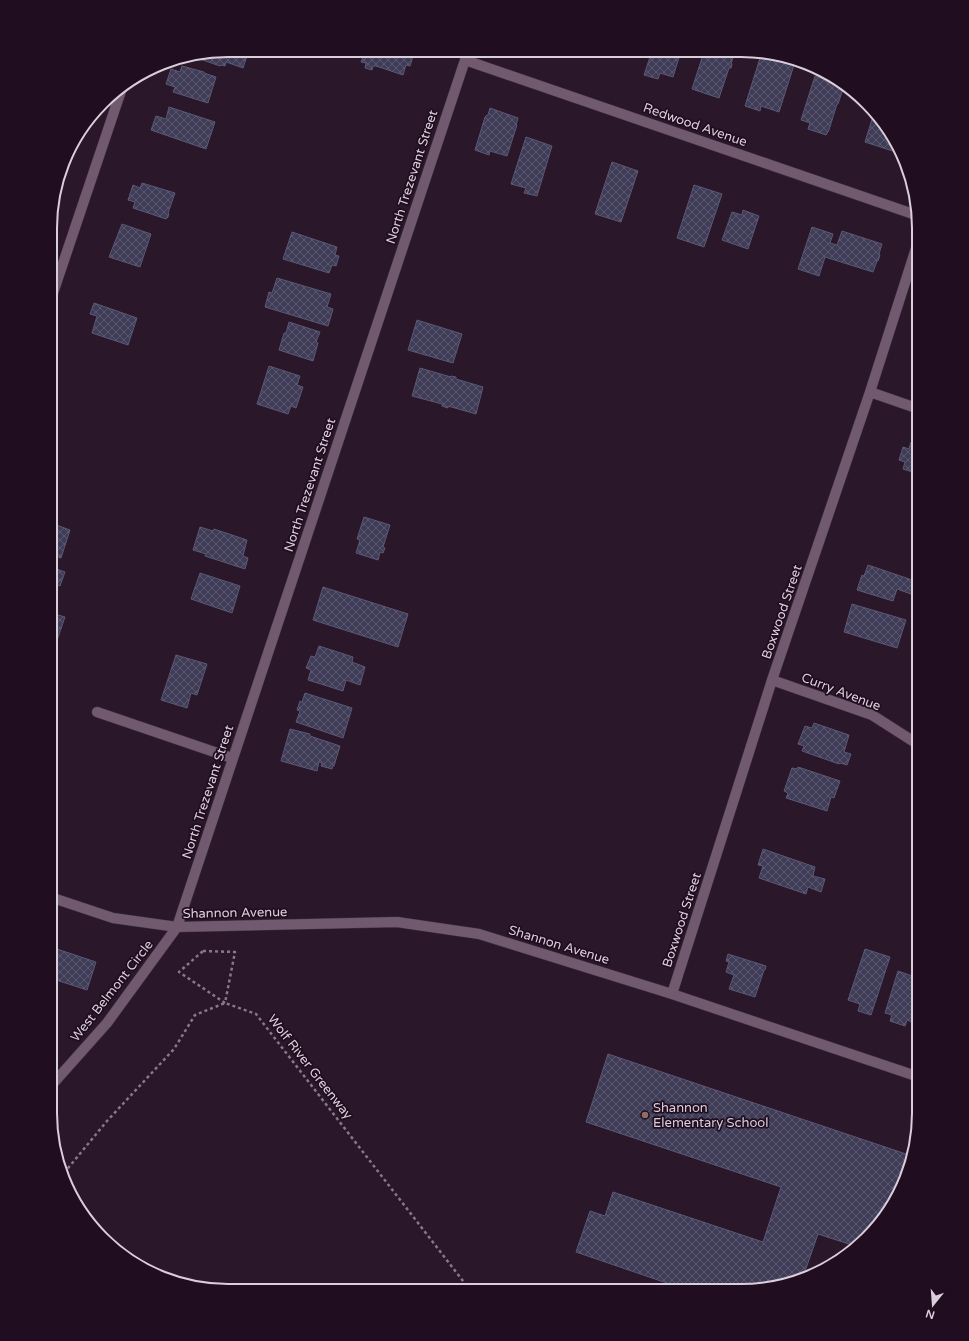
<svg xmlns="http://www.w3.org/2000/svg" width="969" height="1341" viewBox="0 0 969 1341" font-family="'Varela Round',sans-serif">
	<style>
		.building { fill: url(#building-cross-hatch); stroke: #5b5875 }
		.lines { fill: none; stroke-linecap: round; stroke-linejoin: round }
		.minor-casing { stroke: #423442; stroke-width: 11 }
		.path { stroke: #887988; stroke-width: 2.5; stroke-dasharray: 3 3; stroke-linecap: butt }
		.minor { stroke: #715a70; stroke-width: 10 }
		.education-dot { fill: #8d6e63; stroke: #200e20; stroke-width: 1.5 }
		.labels { text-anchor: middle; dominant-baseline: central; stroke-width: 3.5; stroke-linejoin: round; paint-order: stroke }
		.street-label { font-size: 13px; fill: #dbcedb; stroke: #200e20 }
		.poi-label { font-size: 13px; fill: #dbcedb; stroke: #200e20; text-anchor: start }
		.rim { fill: none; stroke: #dbcedb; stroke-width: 2 }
	</style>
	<defs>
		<pattern id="building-cross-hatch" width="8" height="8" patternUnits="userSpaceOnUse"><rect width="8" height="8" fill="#3f3c57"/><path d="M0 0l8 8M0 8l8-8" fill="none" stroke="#5a576f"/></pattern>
	</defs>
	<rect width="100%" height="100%" fill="#2a172a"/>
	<!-- building -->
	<path class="building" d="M 228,50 L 249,50 L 243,68 L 226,62 L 225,66 L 221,65 L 220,66 L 191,56 Z
		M 363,50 L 411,51 L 410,55 L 413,56 L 410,66 L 406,65 L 403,75 L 376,66 L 373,66 L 372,70 L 365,68 L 366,63 L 361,62 L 364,54 L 362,54 Z
		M 652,51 L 681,51 L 673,77 L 660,73 L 658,79 L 644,75 Z
		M 705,51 L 735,51 L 731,64 L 732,64 L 731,68 L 729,68 L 719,98 L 692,89 L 702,58 L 701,58 Z
		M 761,55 L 794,65 L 779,112 L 761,106 L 760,111 L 745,106 Z
		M 182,66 L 204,72 L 204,73 L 216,77 L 208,103 L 173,92 L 175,87 L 166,84 L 171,69 L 180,72 Z
		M 815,76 L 844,86 L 838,104 L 837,104 L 829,130 L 826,135 L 808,129 L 810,123 L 801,120 Z
		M 169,107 L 215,122 L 206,149 L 151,130 L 156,116 L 166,119 Z
		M 490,108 L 518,118 L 516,125 L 517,125 L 507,156 L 490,151 L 489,155 L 475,150 L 485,117 L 487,115 L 488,115 Z
		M 873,116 L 901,149 L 902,154 L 865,142 Z
		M 526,137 L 552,146 L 537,196 L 524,193 L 526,188 L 511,184 Z
		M 612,162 L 638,171 L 621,222 L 595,214 Z
		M 142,183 L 175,193 L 168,213 L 169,214 L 168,217 L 166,219 L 133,208 L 135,202 L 128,200 L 133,185 L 140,188 Z
		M 694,185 L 722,194 L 704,247 L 677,238 Z
		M 743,210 L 759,216 L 748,249 L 722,240 L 732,212 L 742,215 Z
		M 122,224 L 151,234 L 140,267 L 109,257 Z
		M 812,227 L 833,234 L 830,243 L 837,245 L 842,231 L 882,244 L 879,254 L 880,255 L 878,261 L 877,261 L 873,272 L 825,257 L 819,276 L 798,269 Z
		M 292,232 L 337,247 L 335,255 L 339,256 L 336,266 L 332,265 L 329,273 L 283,259 Z
		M 277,278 L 331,294 L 327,307 L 333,309 L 328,326 L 265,307 L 269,292 L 272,293 Z
		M 94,303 L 137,318 L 128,345 L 92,333 L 97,316 L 90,314 Z
		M 417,320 L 462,334 L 453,363 L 408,350 Z
		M 289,322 L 320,332 L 316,342 L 318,343 L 313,361 L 279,350 L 284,333 L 286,333 Z
		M 269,366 L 300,376 L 297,385 L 303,387 L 296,408 L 291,406 L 288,414 L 257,404 Z
		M 420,368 L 451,377 L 451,376 L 456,377 L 456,379 L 483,387 L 476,414 L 448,406 L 448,408 L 442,406 L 442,404 L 412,396 Z
		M 911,442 L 919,445 L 919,474 L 903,469 L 905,462 L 899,460 L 903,447 L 909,449 Z
		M 364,517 L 390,525 L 383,547 L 385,548 L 383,553 L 380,552 L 378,560 L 356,553 L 360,540 L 357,539 Z
		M 51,523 L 70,530 L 61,558 L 51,555 Z
		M 200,527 L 213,531 L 214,529 L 247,540 L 243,556 L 248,558 L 245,569 L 205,556 L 206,554 L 193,550 Z
		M 868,565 L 918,582 L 914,595 L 897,589 L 893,601 L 857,590 L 862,575 L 864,576 Z
		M 51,567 L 65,572 L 60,586 L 51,583 Z
		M 200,573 L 240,586 L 232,613 L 191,599 Z
		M 323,587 L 408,614 L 398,647 L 313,620 Z
		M 852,604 L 906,620 L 897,648 L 844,632 Z
		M 51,613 L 65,617 L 55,646 L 51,645 Z
		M 319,646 L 353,657 L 352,662 L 365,667 L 360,685 L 346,680 L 343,691 L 308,680 L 311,670 L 306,668 L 311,656 L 315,657 Z
		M 176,655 L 207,664 L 197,695 L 191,693 L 187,708 L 161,700 Z
		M 305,693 L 352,708 L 343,738 L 296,722 L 300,711 L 297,710 L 300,701 L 302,702 Z
		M 814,723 L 849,735 L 844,752 L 851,754 L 847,765 L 840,763 L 839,764 L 802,751 L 804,746 L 798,744 L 805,726 L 812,728 Z
		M 290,729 L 310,734 L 310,736 L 340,746 L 334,766 L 333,766 L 332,769 L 321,766 L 322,763 L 319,762 L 317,771 L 281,761 Z
		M 798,767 L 840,781 L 834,798 L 831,797 L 827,811 L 786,798 L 788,793 L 784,791 L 792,768 L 797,769 Z
		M 763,849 L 815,867 L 813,876 L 825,879 L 821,892 L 808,887 L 806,894 L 759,878 L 763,866 L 758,865 Z
		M 51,947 L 96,962 L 87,990 L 50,978 Z
		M 865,949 L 890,957 L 871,1015 L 858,1011 L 860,1004 L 848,1000 Z
		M 728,954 L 766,966 L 765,970 L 764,970 L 755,997 L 729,989 L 734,975 L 726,972 L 729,962 L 726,961 Z
		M 898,971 L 915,977 L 911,989 L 919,992 L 919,1010 L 914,1023 L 907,1020 L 905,1026 L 890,1021 L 892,1015 L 885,1013 Z
		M 608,1054 L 912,1156 L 909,1170 L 889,1212 L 858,1247 L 818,1234 L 803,1277 L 741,1291 L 690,1291 L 576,1252 L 590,1211 L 605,1216 L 613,1192 L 763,1242 L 781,1187 L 586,1122 Z"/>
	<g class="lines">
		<!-- minor casing -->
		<g class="minor-casing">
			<path id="minor" d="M 465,60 L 916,215
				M 51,299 L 122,88
				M 870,392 L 919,409
				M 772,680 L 872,715 L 919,745
				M 97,712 L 232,758
				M 50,897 L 113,918 L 177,927 L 397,922 L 479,934 L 672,994 L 919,1077
				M 672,994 L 772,680 L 870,392 L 919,239
				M 50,1087 L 107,1023 L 177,927 L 468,51"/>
		</g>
		<!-- path -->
		<path class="path" d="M 203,951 L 235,952 L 225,1003 L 179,972 Z
			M 64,1173 L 107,1121 L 174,1049 L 195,1015 L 225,1003 L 256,1014 L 470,1290"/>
		<!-- minor -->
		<use href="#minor" class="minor"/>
	</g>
	<!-- markers -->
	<circle class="education-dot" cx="645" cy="1115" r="4"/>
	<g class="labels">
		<!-- street labels -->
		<g class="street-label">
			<text transform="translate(695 125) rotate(19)">Redwood Avenue</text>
			<text transform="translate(412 177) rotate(-72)">North Trezevant Street</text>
			<text transform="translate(310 485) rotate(-72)">North Trezevant Street</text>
			<text transform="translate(782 612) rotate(-71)">Boxwood Street</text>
			<text transform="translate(841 692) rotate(21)">Curry Avenue</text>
			<text transform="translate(208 792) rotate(-72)">North Trezevant Street</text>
			<text transform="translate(235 913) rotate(-1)">Shannon Avenue</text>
			<text transform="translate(682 920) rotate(-72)">Boxwood Street</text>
			<text transform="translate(559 945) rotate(17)">Shannon Avenue</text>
			<text transform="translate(112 991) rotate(-52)">West Belmont Circle</text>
			<text transform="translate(310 1067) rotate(52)">Wolf River Greenway</text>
		</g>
		<!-- poi labels -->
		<g class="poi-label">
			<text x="653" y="1108">Shannon<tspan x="653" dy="15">Elementary School</tspan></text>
		</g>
	</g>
	<!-- crop -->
	<path d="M0 0H969V1341H0ZM228 57H741A171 171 0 0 1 912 228V1113A171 171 0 0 1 741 1284H228A171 171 0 0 1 57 1113V228A171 171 0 0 1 228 57Z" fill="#200e20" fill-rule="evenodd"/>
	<path class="rim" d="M228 57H741A171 171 0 0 1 912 228V1113A171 171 0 0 1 741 1284H228A171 171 0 0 1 57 1113V228A171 171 0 0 1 228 57Z"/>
	<!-- north arrow -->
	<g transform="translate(933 1305) rotate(197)" stroke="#200e20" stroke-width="3" paint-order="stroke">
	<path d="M0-3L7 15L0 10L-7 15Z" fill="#dbcedb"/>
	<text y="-6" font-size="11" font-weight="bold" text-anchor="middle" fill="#dbcedb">N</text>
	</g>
</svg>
